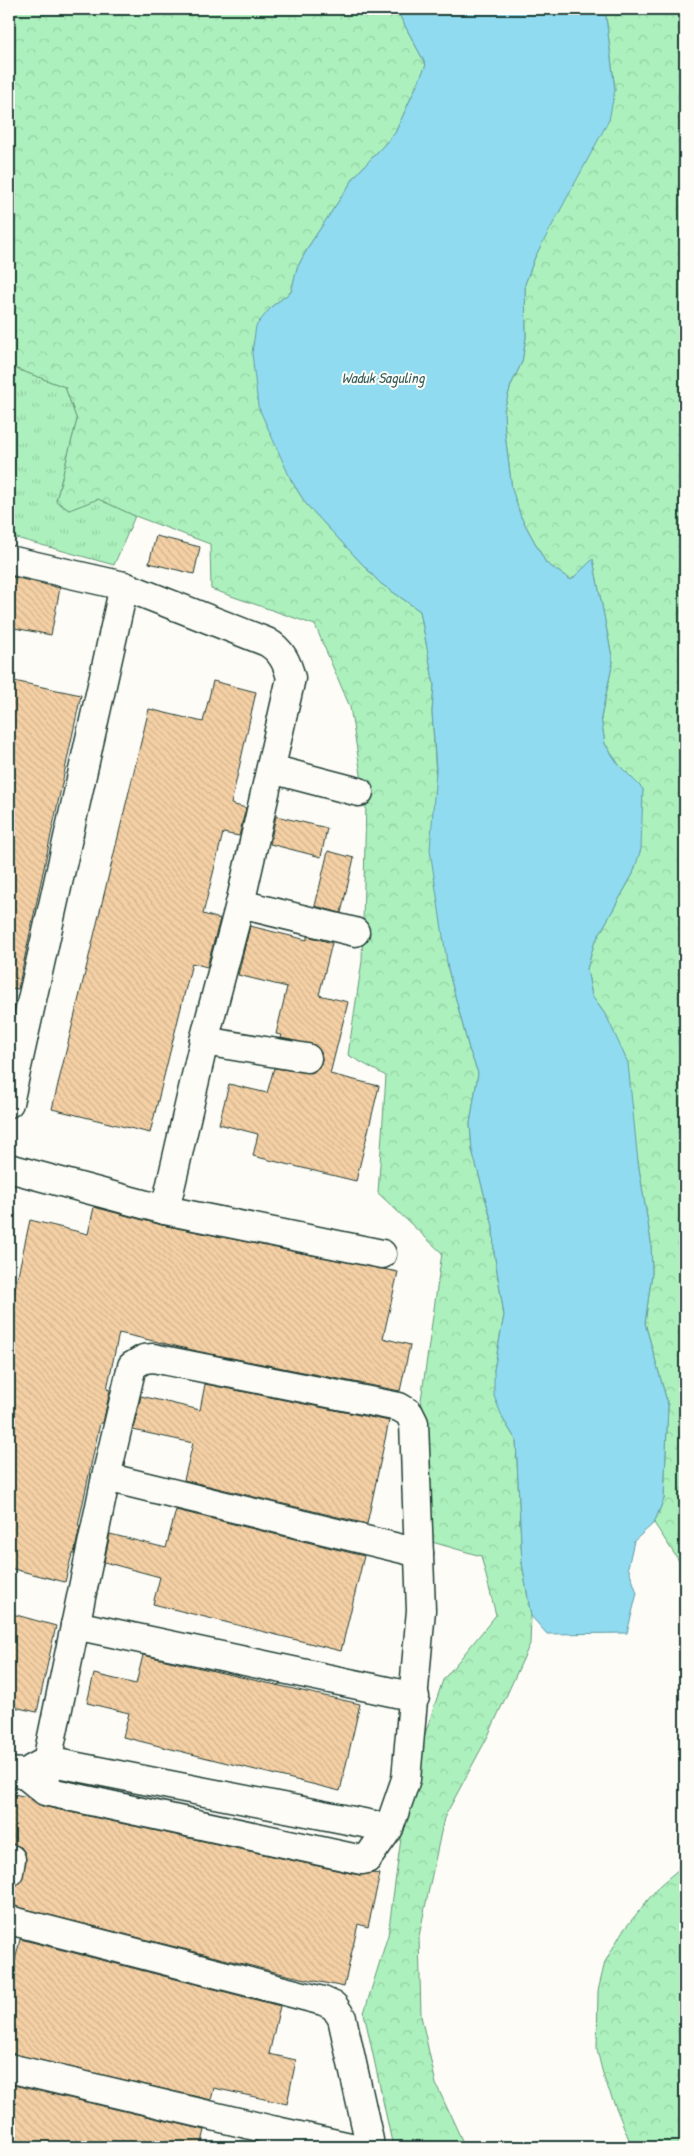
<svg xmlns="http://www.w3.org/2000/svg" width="694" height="2156" font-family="'Patrick Hand',sans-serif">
	<defs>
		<pattern id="grass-tufts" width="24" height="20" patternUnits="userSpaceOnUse" patternTransform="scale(1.25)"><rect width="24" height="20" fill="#acf1bd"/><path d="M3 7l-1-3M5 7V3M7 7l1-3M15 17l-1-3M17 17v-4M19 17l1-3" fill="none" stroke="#94d0a3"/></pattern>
		<pattern id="forest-crowns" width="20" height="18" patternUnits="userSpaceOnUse" patternTransform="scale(1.25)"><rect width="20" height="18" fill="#acf1bd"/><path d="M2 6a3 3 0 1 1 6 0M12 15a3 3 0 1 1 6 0" fill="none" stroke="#94d0a3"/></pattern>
		<pattern id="building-back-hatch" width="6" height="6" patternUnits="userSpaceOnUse" patternTransform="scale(1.25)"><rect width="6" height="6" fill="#f5d0a5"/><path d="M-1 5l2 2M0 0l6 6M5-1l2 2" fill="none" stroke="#d2b48f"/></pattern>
	</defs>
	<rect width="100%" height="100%" fill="#fdfcf7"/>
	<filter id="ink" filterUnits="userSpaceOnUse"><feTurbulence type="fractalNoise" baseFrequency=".02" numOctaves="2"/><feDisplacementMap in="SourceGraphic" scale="10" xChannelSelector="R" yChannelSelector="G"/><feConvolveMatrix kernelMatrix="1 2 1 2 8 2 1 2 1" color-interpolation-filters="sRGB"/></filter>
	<g filter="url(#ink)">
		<path fill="url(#grass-tufts)" stroke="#669778" d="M 9,366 L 65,387 L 77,420 L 56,501 L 69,510 L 97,498 L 135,516 L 114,565 L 9,536 Z"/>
		<g fill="url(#forest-crowns)" stroke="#669778">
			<path d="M 9,9 L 396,9 L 426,65 L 395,133 L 356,175 L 310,244 L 297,268 L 291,292 L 271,307 L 291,480 L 306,504 L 380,583 L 420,611 L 434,685 L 432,712 L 448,969 L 469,1049 L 478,1073 L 470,1124 L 472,1150 L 493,1226 L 494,1252 L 504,1315 L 494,1370 L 503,1419 L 516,1440 L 522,1563 L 531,1616 L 530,1644 L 488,1736 L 444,1818 L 419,1936 L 421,2016 L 436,2084 L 465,2147 L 393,2147 L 364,2013 L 388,1935 L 404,1816 L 421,1746 L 443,1680 L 496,1615 L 481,1556 L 411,1536 L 429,1446 L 421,1400 L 442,1253 L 378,1193 L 386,1076 L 348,1055 L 362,961 L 366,805 L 350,707 L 315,625 L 211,589 L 210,544 L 135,516 L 98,499 L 69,510 L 56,501 L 77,420 L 65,387 L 9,366 Z"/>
			<path d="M 605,9 L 685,9 L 685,1570 L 654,1523 L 664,1499 L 668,1405 L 645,1323 L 652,1273 L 651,1242 L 638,1162 L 607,1017 L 592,996 L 587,969 L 594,944 L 633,874 L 643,789 L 619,765 L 605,744 L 601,718 L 613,662 L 593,560 L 571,580 L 546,563 L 521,517 L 512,490 L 505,434 L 504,410 L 511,385 L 522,362 L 526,337 L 525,284 L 535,257 L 615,90 Z"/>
			<path d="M 685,1864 L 685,2147 L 632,2147 L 604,2078 L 597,2050 L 598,1991 L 605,1962 L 622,1932 L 660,1885 Z"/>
		</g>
		<path fill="#90dbf0" stroke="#639ca5" d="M 396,9 L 605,9 L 615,90 L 609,120 L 535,257 L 525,284 L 526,337 L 522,362 L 511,385 L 504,410 L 505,434 L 512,489 L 521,517 L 546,563 L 571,580 L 593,559 L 613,662 L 601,717 L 605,744 L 619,765 L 643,789 L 641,849 L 633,874 L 594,944 L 587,969 L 592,996 L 607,1017 L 628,1063 L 638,1162 L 651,1242 L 652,1273 L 645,1323 L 668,1405 L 664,1499 L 654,1523 L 634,1541 L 628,1567 L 637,1593 L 627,1633 L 547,1634 L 531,1616 L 522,1563 L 516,1440 L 503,1419 L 494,1396 L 494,1370 L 504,1315 L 494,1252 L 493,1226 L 472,1150 L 470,1124 L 478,1073 L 469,1049 L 448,969 L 430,850 L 436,770 L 432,712 L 434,685 L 420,611 L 380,583 L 306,504 L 291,480 L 258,406 L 252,353 L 256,326 L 271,307 L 291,292 L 297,268 L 310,244 L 356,175 L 395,133 L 426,65 Z"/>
		<g fill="url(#building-back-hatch)" stroke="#1f3d34">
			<path d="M 156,536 L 200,547 L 194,574 L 149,563 Z"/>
			<path d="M 9,576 L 60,588 L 51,635 L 9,627 Z"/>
			<path d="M 9,680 L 81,695 L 18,989 L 9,988 Z"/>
			<path d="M 213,681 L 256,692 L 231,804 L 246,808 L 239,836 L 223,833 L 203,914 L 220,919 L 207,967 L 192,963 L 150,1133 L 52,1109 L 149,709 L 203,722 Z"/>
			<path d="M 276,816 L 327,828 L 321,857 L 270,844 Z"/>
			<path d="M 328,851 L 354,858 L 341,913 L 315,906 Z"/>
			<path d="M 250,926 L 307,940 L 307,936 L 332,943 L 319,995 L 348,1002 L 330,1074 L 379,1086 L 356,1181 L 253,1156 L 258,1134 L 219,1124 L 229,1084 L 267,1093 L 274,1068 L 312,1073 L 319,1068 L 322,1060 L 321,1052 L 316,1046 L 281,1038 L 282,1035 L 276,1034 L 287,987 L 238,975 Z"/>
			<path d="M 94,1207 L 162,1225 L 398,1272 L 383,1338 L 410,1345 L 400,1391 L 201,1352 L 119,1333 L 107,1389 L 110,1390 L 103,1423 L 100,1423 L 78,1526 L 80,1526 L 74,1554 L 72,1554 L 65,1582 L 9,1568 L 9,1316 L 30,1220 L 88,1234 Z"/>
			<path d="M 205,1384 L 389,1421 L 367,1524 L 184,1480 L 193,1443 L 133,1430 L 141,1396 L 200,1410 Z"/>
			<path d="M 176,1510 L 364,1556 L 341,1651 L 153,1604 L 160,1577 L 104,1562 L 110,1534 L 166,1548 Z"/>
			<path d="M 9,1613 L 56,1626 L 37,1712 L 9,1706 Z"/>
			<path d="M 143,1655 L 360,1704 L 340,1791 L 123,1737 L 129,1713 L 87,1703 L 94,1674 L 136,1684 Z"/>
			<path d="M 9,1793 L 28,1797 L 42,1806 L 359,1875 L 373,1873 L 380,1874 L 368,1927 L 358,1924 L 344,1987 L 287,1975 L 9,1905 L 9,1887 L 15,1886 L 21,1881 L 26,1861 L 25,1853 L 21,1847 L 9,1844 Z"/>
			<path d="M 20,1939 L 280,2006 L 269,2054 L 296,2060 L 287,2104 L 214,2088 L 211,2100 L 9,2053 L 9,1987 Z"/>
			<path d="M 9,2084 L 205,2130 L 201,2147 L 9,2147 Z"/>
		</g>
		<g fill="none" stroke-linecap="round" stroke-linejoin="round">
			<defs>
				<g id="minor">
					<path d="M 9,560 L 124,586 L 9,1103"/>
					<path d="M 124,586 L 267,642 C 281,650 287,662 291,678 L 240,904 L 204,1041 L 165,1210"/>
					<path d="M 271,769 L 359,792"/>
					<path d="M 240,904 L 355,932"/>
					<path d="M 204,1041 L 307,1058"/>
					<path d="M 9,1168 L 165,1210 L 382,1254"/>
					<path d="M 106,1477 L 419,1553"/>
					<path d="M 75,1625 L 415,1697"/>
					<path d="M 32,1769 L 47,1761 L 389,1828"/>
					<path d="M 9,1772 L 23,1773 L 45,1791 L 362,1860 L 367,1859 L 389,1828 L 406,1779 L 421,1610 L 414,1423 L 409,1413 L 399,1407 L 153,1358 L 144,1359 L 132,1366 L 106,1477 L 47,1761 L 45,1791"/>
					<path d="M 9,1872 L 11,1859"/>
					<path d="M 9,1920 L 323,2001 L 334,2006 L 342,2018 L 369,2140 L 365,2147"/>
					<path d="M 9,2068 L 276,2131"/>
					<path d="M 272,2147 L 276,2131 L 350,2147"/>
				</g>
			</defs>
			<use href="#minor" stroke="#1f3d34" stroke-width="31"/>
			<use href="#minor" stroke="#fdfcf7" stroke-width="28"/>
		</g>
	</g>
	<g text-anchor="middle" stroke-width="4" stroke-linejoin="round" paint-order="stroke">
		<g font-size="15" font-style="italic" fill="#365d5a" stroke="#fdfcf7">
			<text x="383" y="383">Waduk Saguling</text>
		</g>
	</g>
	<rect width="694" height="2156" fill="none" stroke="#fdfcf7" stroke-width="30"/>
	<rect x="15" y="15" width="664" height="2126" fill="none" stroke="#1f3d34" stroke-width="2" filter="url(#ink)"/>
</svg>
